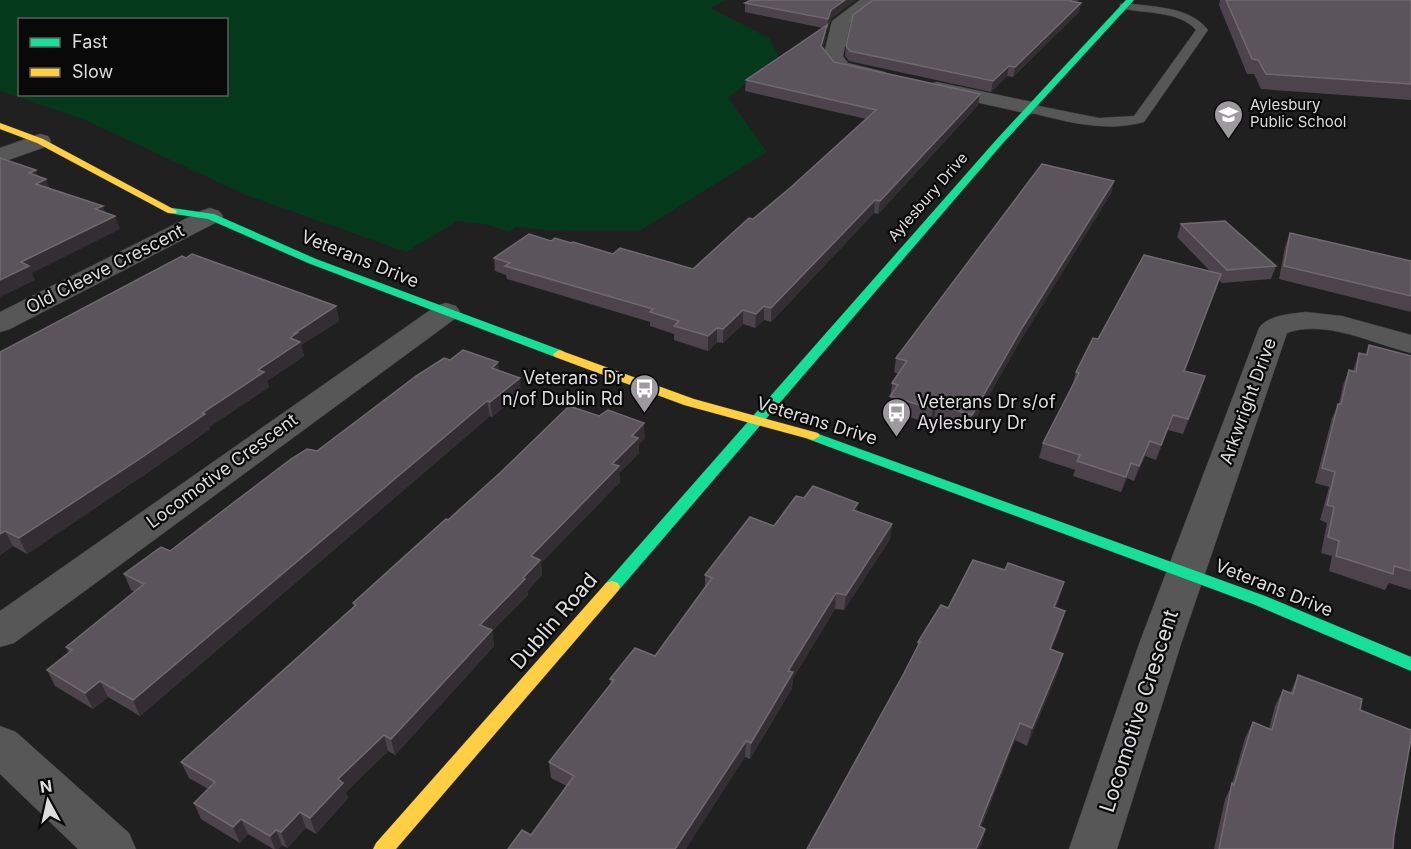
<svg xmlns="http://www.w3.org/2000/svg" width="1411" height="849" font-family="Inter,sans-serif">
	<rect width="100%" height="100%" fill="#212021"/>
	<path fill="#05391c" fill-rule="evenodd" d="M 0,0 L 726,0 L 710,8 L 769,38 L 779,57 L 728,98 L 767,152 L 641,230 L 545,230 L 516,227 L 509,232 L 486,224 L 457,221 L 406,252 L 246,195 L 83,119 L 0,91 ZM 20,20 L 226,20 L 226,94 L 20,94 Z"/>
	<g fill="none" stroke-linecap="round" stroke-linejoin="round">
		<defs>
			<path id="lane" d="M 1124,3 C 1152,7 1190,6 1208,30 L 1144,122 C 1104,133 1064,121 1024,111 L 1022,108 L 1029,104 L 1099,118 L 1134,116 L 1196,30 C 1179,10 1144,14 1120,8 L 1120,4 Z"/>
			<g id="street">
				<path d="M 860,0 L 881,0 L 850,23 L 843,56 L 848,63 L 885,72 L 888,76 L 885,80 L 878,82 L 834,71 L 823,57 L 832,21 Z"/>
				<path d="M 937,82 L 1037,103 L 1040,108 L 1037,113 L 1029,114 L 930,92 L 927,88 L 930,84 Z"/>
				<path d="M 40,134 L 48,136 L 51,141 L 48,146 L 0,163 L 0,148 Z"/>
				<path d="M 210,208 L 219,211 L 223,216 L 219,221 L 10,329 L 0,332 L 0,312 L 201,211 Z"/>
				<path d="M 446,303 L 456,306 L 460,312 L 456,318 L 14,643 L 0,647 L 0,611 L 436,306 Z"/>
				<path d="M 1306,312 L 1342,316 L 1411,335 L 1411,353 C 1373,344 1326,319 1287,333 L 1181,644 L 1117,849 L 1069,849 L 1139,644 L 1259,328 C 1268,315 1290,314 1306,312 Z"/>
				<path d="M 0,726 L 16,732 L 129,833 L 136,849 L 78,849 L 0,774 Z"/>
			</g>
			<g id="fast">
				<path d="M 1126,0 L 1134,0 L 1003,143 L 618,591 L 612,593 L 606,591 L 604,587 L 606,583 L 997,139 Z"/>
				<path d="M 172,208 L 214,214 L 316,259 L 563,351 L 565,354 L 563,357 L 555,357 L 308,263 L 208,219 L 168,213 L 167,211 Z"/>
				<path d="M 813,432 L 1265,596 L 1411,657 L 1411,671 L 1253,604 L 808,439 L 806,436 Z"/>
			</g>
			<g id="slow">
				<path d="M 0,123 L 43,139 L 177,211 L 176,213 L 168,213 L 37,143 L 0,129 Z"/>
				<path d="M 559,350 L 694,399 L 818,433 L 820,436 L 813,440 L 684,405 L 555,357 L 553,354 Z"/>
				<path d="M 612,581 L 618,583 L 620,587 L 618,591 L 396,849 L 373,849 L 376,843 L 606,583 Z"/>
			</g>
		</defs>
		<use href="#lane" stroke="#3b3a3b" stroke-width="1"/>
		<use href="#street" stroke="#3b3a3b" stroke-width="1"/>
		<use href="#fast" stroke="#3b3a3b" stroke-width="1"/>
		<use href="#slow" stroke="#3b3a3b" stroke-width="1"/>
		<use href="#lane" fill="#575758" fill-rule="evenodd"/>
		<use href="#street" fill="#575758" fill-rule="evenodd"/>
		<use href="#fast" fill="#16e098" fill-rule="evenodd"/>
		<use href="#slow" fill="#ffcf43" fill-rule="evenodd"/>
	</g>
	<g fill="#4c434c">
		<path d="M 873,0 L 1079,0 L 1076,2 L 1081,3 L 1079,12 L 1013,77 L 1007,76 L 991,92 L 849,61 L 845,56 L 846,46 Z"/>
		<path d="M 1220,0 L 1411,0 L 1411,100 L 1261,89 L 1254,74 L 1247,74 L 1219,5 Z"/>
		<path d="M 745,3 L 831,19 L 828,28 L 826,28 L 826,36 L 823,48 L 834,62 L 978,105 L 878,214 L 874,213 L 771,322 L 764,320 L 755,328 L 743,324 L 723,343 L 717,342 L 708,351 L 674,340 L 674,334 L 650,326 L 650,322 L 507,279 L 506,275 L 495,271 L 494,258 L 551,241 L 571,243 L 613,254 L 693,269 L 790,188 L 866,119 L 745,91 L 746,80 L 823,28 L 745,12 Z"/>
		<path d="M 1114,181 L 1111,193 L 1019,343 L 969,430 L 934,419 L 930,424 L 889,410 L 892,383 L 898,374 L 894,372 L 896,358 Z"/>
		<path d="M 1181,224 L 1276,266 L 1271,279 L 1222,283 L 1219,280 L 1185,371 L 1201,391 L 1183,434 L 1168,430 L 1156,460 L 1145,456 L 1134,481 L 1127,478 L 1121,492 L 1073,476 L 1075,470 L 1039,458 L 1043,443 L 1072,387 L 1076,372 L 1098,339 L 1210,271 L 1177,237 Z"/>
		<path d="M 1290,233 L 1411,261 L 1411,312 L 1279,279 L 1285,247 Z"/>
		<path d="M 186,258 L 336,306 L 339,321 L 301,345 L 304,356 L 267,381 L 269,387 L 209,427 L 210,429 L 144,475 L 27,554 L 13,546 L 0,555 L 0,352 Z"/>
		<path d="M 1369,345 L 1411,356 L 1411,590 L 1389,583 L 1385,590 L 1329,571 L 1332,556 L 1321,553 L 1327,523 L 1320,520 L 1329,487 L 1315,483 L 1332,418 L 1339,404 L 1343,385 L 1349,370 L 1353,371 L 1359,353 L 1365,355 Z"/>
		<path d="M 450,360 L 499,370 L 521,392 L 492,417 L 490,416 L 140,716 L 108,697 L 93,709 L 55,686 L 47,670 L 69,653 L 66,647 L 135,592 L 131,590 L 124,574 L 170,551 Z"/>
		<path d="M 645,438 L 639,444 L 639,453 L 619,473 L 620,482 L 541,563 L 542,575 L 527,591 L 528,595 L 492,631 L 494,646 L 395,755 L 388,751 L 346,792 L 348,798 L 316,834 L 306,828 L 287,848 L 282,845 L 278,849 L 273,849 L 248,834 L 240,843 L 201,819 L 194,803 L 208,789 L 189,778 L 181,762 L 354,606 L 353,603 L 448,520 Z"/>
		<path d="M 804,498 L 857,511 L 892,524 L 890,539 L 844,610 L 835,609 L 793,678 L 792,688 L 750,759 L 745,757 L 531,835 L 567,786 L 551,778 L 549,762 L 611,685 L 610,679 L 655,656 L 705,588 L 705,575 L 774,526 Z"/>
		<path d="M 1005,570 L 1064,582 L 1056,607 L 1060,628 L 1051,649 L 1063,654 L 1058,672 L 1027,746 L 1015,740 L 981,827 L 985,829 L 981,846 L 903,675 L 917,648 L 918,642 L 948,608 Z"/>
		<path d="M 1298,675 L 1360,710 L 1394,835 L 1393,849 L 1214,849 L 1225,799 L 1231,787 L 1245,738 L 1253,722 L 1269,729 L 1275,706 L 1283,690 L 1290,693 Z"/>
	</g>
	<g fill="#342e34">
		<path d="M 845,0 L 856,0 L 831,19 L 828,28 L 828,19 L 831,10 Z"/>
		<path d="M 1081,3 L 1079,12 L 1013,77 L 1015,67 Z"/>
		<path d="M 827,25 L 826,36 L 821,56 L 821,46 Z"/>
		<path d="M 1009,66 L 1007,76 L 991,92 L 993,81 Z"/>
		<path d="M 980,94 L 978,105 L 878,214 L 880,201 Z"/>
		<path d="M 36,170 L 40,182 L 46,179 L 51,192 L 41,196 L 29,173 Z"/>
		<path d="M 1114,181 L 1111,193 L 1019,343 L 969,430 L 972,415 L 1022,328 Z"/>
		<path d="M 875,200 L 874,213 L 771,322 L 771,308 Z"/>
		<path d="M 103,206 L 108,219 L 95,209 Z"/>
		<path d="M 115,216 L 120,229 L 32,273 L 35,280 L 0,297 L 0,280 L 21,262 Z"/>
		<path d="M 1221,274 L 1217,287 L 1179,385 L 1184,371 Z"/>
		<path d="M 336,306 L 339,321 L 301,345 L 304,356 L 267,381 L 269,387 L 209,427 L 210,429 L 144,475 L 27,554 L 19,538 L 202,413 L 258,370 L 295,333 Z"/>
		<path d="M 764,306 L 764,320 L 755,328 L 756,314 Z"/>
		<path d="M 743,310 L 743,324 L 723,343 L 723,329 Z"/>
		<path d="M 717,328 L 717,342 L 708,351 L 708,336 Z"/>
		<path d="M 498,362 L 500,377 L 492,368 Z"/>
		<path d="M 1205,376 L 1201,391 L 1183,434 L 1188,419 Z"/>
		<path d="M 520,378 L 521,392 L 492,417 L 490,402 Z"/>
		<path d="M 487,401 L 490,416 L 140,716 L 133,700 Z"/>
		<path d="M 936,404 L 934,419 L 930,424 L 933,409 Z"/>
		<path d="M 1173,415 L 1168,430 L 1156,460 L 1161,445 Z"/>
		<path d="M 644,423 L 645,438 L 639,444 L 639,453 L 619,473 L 620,482 L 541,563 L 542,575 L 527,591 L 528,595 L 492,631 L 494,646 L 395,755 L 391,739 L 480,625 L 523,578 L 531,556 L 612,464 L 632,436 Z"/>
		<path d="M 1150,441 L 1145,456 L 1134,481 L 1139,466 Z"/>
		<path d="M 1131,463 L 1127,478 L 1121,492 L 1126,477 Z"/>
		<path d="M 858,503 L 856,518 L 853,510 Z"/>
		<path d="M 892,524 L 890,539 L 844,610 L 846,595 Z"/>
		<path d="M 5,531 L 13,546 L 0,555 L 0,534 Z"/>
		<path d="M 1064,582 L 1059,600 L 1050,624 L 1054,607 Z"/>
		<path d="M 836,593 L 835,609 L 793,678 L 792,688 L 750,759 L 751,743 L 788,671 Z"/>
		<path d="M 1065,611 L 1060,628 L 1045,666 L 1050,649 Z"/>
		<path d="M 1063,654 L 1058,672 L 1027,746 L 1032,728 Z"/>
		<path d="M 100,681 L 108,697 L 93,709 L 85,693 Z"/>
		<path d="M 1020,723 L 1015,740 L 974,843 L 979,826 Z"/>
		<path d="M 384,735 L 388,751 L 346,792 L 348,798 L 316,834 L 310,818 L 338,779 Z"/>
		<path d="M 746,741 L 745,757 L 686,849 L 675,849 Z"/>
		<path d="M 300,812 L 306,828 L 287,848 L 281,832 Z"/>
		<path d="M 241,819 L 248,834 L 240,843 L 233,827 Z"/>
		<path d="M 985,829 L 980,849 L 976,849 Z"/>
		<path d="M 276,830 L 282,845 L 278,849 L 275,849 L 270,836 Z"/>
	</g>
	<g fill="#5c545c" stroke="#706970" stroke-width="1.5">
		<path d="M 751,0 L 845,0 L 831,10 L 828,19 L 745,3 Z"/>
		<path d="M 873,0 L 1071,0 L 1070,1 L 1081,3 L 1015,67 L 1009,66 L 993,81 L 850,51 L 846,46 L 853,15 Z"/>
		<path d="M 1226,0 L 1411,0 L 1411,84 L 1266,74 L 1258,60 L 1252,59 Z"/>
		<path d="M 827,25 L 821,46 L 834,62 L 980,94 L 880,201 L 875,200 L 771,308 L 764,306 L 756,314 L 743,310 L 723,329 L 717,328 L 708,336 L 674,326 L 679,321 L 650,312 L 653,309 L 505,266 L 510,263 L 494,258 L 529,234 L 551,241 L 555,238 L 571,243 L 573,242 L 613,254 L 620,248 L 693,269 L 749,218 L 753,219 L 790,188 L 876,110 L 746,80 Z"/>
		<path d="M 0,158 L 36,170 L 29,173 L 46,179 L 36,184 L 103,206 L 95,209 L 115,216 L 21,262 L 29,266 L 0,280 Z"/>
		<path d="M 1042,164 L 1114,181 L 1022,328 L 972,415 L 936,404 L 933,409 L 890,396 L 898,385 L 892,383 L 907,361 L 896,358 Z"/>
		<path d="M 1225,221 L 1276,266 L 1227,270 L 1181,224 Z"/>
		<path d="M 1290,233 L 1411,261 L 1411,296 L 1284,266 Z"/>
		<path d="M 192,254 L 336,306 L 295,333 L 297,333 L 290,338 L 300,342 L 258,370 L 264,372 L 202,413 L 205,414 L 138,460 L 19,538 L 5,531 L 0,534 L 0,352 L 182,256 L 186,258 Z"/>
		<path d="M 1144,255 L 1221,274 L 1184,371 L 1205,376 L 1188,419 L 1173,415 L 1161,445 L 1150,441 L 1139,466 L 1131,463 L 1126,477 L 1077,461 L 1080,455 L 1043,443 L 1079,373 L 1076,372 L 1093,338 L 1098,339 Z"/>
		<path d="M 1369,345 L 1411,356 L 1411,571 L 1394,566 L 1393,574 L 1336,556 L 1339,541 L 1328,537 L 1334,507 L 1327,505 L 1335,472 L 1322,468 L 1338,404 L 1341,404 L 1349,370 L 1356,372 L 1359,353 L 1367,355 Z"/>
		<path d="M 463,350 L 498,362 L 492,368 L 520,378 L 490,402 L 487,401 L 133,700 L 100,681 L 85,693 L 47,670 L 72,650 L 66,647 L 144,584 L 124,574 L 161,547 L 170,551 L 291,459 L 307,449 L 317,451 L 416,376 L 444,358 L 450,360 Z"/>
		<path d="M 569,406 L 599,416 L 608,410 L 644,423 L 632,436 L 638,438 L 612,464 L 619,466 L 531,556 L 540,560 L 523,578 L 525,579 L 480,625 L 492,630 L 391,739 L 384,735 L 338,779 L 343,783 L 310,818 L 300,812 L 281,832 L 276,830 L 270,836 L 241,819 L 233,827 L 194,803 L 215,782 L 181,762 L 356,605 L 353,603 L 446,519 L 448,520 L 501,472 Z"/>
		<path d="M 813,486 L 858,503 L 853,510 L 892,524 L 846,595 L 836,593 L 788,671 L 793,672 L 751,743 L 746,741 L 675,849 L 508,849 L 522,830 L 531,835 L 574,776 L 549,762 L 614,680 L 610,679 L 635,648 L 655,656 L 712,578 L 705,575 L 750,517 L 774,526 L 796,496 L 804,498 Z"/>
		<path d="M 973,560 L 1005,570 L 1008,563 L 1064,582 L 1054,607 L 1065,611 L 1050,649 L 1063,654 L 1032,728 L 1020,723 L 979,826 L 985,829 L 976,849 L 807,849 L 903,675 L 920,642 L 918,642 L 941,605 L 948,608 Z"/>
		<path d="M 1298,675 L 1362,699 L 1360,710 L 1411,730 L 1411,738 L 1394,835 L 1393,849 L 1219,849 L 1232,783 L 1234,785 L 1253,722 L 1272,730 L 1283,690 L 1293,694 Z"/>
	</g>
	<defs>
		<symbol id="school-pin" viewBox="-11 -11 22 30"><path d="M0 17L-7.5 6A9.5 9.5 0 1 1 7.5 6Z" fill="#9c9a9c" stroke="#0a090a"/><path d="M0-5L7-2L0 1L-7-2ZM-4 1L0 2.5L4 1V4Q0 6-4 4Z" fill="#fff"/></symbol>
		<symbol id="bus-pin" viewBox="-11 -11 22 30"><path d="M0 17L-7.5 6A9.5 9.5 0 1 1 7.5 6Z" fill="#9c9a9c" stroke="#0a090a"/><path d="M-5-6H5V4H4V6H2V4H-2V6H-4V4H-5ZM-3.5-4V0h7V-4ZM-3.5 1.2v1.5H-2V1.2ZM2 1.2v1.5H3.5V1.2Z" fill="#fff"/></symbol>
	</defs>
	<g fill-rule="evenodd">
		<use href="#school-pin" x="1212" y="98" width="33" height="45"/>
		<use href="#bus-pin" x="628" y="372" width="33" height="45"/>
		<use href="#bus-pin" x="880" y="396" width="33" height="45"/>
	</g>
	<g text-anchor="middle" stroke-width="4.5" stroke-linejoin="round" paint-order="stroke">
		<g font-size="15" fill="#dedcde" stroke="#0a090a" text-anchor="start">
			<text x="1250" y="110">Aylesbury<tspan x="1250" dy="17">Public School</tspan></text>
		</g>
		<g font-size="15" fill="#dedcde" stroke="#0a090a">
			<text transform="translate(928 197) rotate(-49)" y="5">Aylesbury Drive</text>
		</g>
		<g font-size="18" fill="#dedcde" stroke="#0a090a">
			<text transform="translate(360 259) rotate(22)" y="6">Veterans Drive</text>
			<text transform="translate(105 269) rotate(-27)" y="6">Old Cleeve Crescent</text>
			<text transform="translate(1248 401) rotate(-70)" y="6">Arkwright Drive</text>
			<text transform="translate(817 421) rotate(17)" y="6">Veterans Drive</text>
			<text transform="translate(222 471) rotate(-36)" y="6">Locomotive Crescent</text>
			<text transform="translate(1274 588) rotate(22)" y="6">Veterans Drive</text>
		</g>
		<g font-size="18" fill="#dedcde" stroke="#0a090a" text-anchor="end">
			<text x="623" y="384">Veterans Dr<tspan x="623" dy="21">n/of Dublin Rd</tspan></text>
			<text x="917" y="408" text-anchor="start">Veterans Dr s/of<tspan x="917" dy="21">Aylesbury Dr</tspan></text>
		</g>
		<g font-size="21" fill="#dedcde" stroke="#0a090a">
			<text transform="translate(554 621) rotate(-49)" y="7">Dublin Road</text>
			<text transform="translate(1139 711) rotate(-72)" y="7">Locomotive Crescent</text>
		</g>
	</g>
	<rect x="18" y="18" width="210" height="78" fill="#0a090a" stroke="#5f5d5f" stroke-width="1.5"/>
	<rect x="30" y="38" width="30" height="9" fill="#16e098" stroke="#5f5d5f" stroke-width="1.5"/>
	<text x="72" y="48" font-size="18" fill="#dedcde">Fast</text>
	<rect x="30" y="68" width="30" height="9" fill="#ffcf43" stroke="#5f5d5f" stroke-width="1.5"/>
	<text x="72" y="78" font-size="18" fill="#dedcde">Slow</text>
	<g transform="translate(48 801) rotate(352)" stroke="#0a090a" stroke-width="4.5" paint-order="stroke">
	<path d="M0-4.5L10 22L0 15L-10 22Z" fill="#dedcde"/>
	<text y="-9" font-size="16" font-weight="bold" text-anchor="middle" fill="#dedcde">N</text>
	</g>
</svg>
